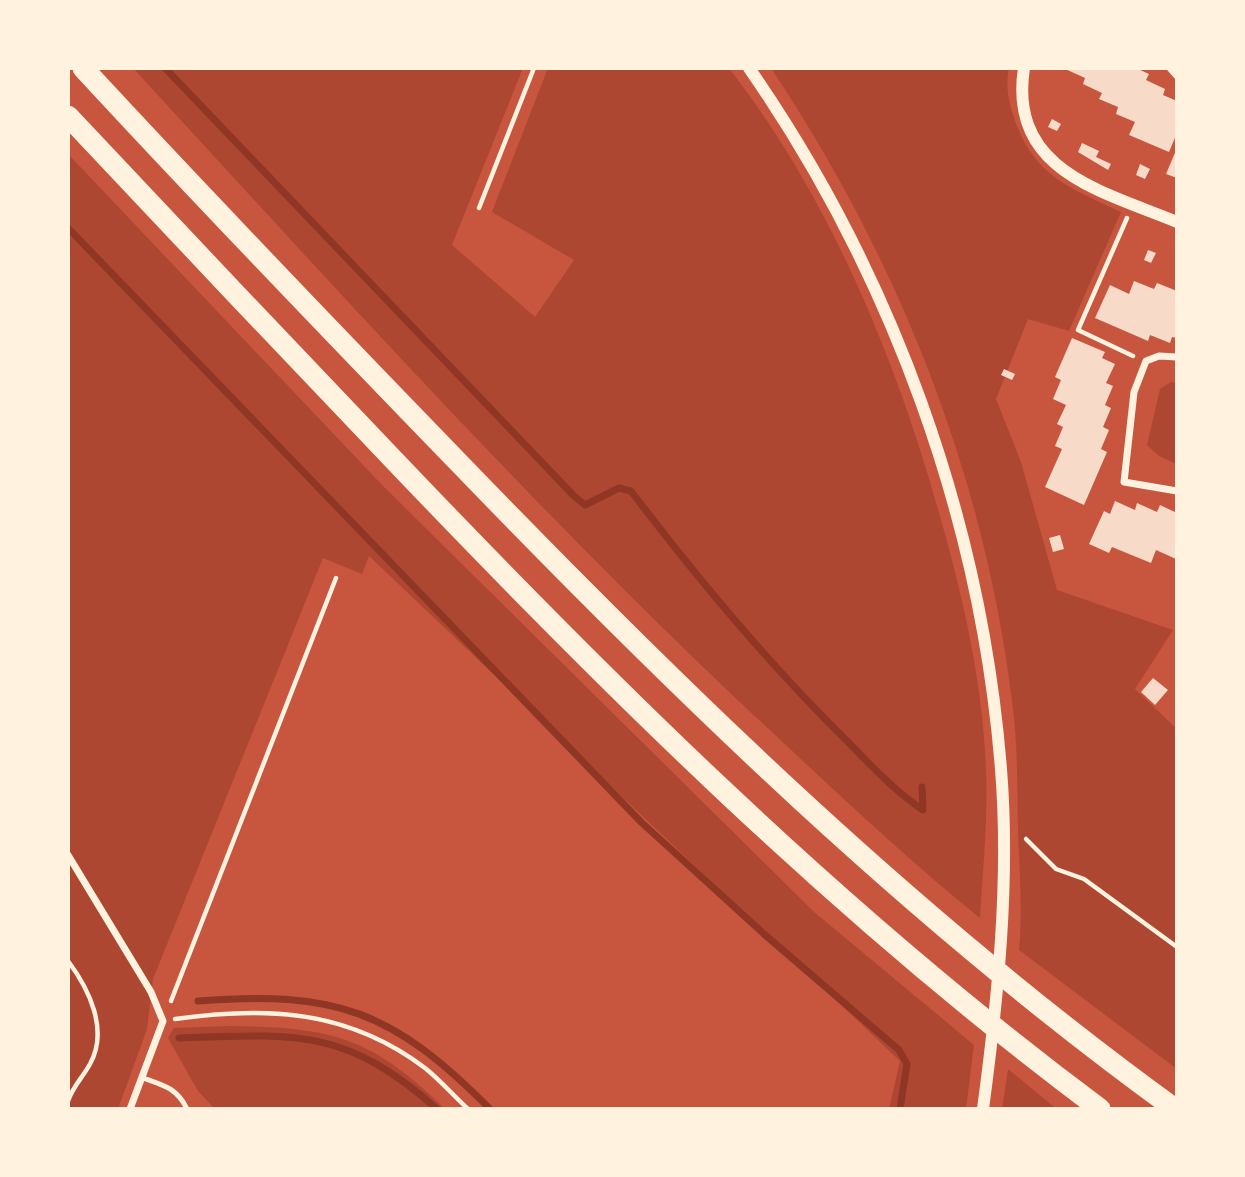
<svg xmlns="http://www.w3.org/2000/svg" width="1245" height="1177" font-family="Karla,sans-serif">
	<rect width="100%" height="100%" fill="#c8553d"/>
	<g fill="#ae4732">
		<path d="M 133,68 L 523,68 L 452,245 L 535,317 L 574,260 L 492,212 L 548,68 L 729,68 C 831,200 897,361 941,520 C 964,601 983,686 986,770 C 988,819 983,868 980,918 C 903,856 832,788 760,721 C 539,514 337,290 133,68 Z"/>
		<path d="M 771,68 L 1009,68 C 1005,87 1009,103 1015,121 C 1035,177 1071,188 1121,212 L 1069,331 L 1028,319 L 996,399 L 1021,462 L 1057,590 L 1173,630 L 1135,689 L 1177,729 L 1177,1069 L 1019,950 C 1023,910 1019,869 1018,828 C 1017,786 1018,743 1012,701 C 984,473 898,259 771,68 Z"/>
		<path d="M 68,154 L 382,485 L 813,911 L 974,1045 L 966,1109 L 889,1109 L 900,1061 L 369,556 L 362,574 L 323,558 L 153,979 L 147,1029 L 118,1109 L 68,1109 Z"/>
		<path d="M 1171,382 L 1177,383 L 1177,464 L 1159,456 L 1147,445 L 1160,389 Z"/>
		<path d="M 230,1026 C 332,1027 371,1037 445,1109 L 214,1108 L 198,1091 L 168,1038 L 174,1028 Z"/>
		<path d="M 1008,1069 L 1053,1106 L 1057,1109 L 1002,1109 Z"/>
	</g>
	<g fill="none" stroke-linecap="round" stroke-linejoin="round">
		<g stroke="#8f3625" stroke-width="7">
			<path d="M 165,68 L 574,496 L 585,505 L 619,488 L 631,491 C 697,578 766,661 844,738 C 869,763 894,791 923,810 L 922,787"/>
			<path d="M 68,228 L 641,822 L 764,934 L 899,1050 L 907,1064 L 900,1109"/>
			<path d="M 198,1001 C 336,990 393,1011 490,1109"/>
			<path d="M 179,1038 C 294,1034 345,1027 437,1109"/>
		</g>
	</g>
	<g fill="#f7dbc8">
		<path d="M 1063,68 L 1136,68 L 1149,74 L 1146,80 L 1165,89 L 1163,95 L 1177,101 L 1177,133 L 1169,152 L 1129,135 L 1135,122 L 1116,114 L 1118,107 L 1099,99 L 1102,93 L 1083,84 L 1085,78 Z"/>
		<path d="M 1052,119 L 1061,124 L 1057,131 L 1048,127 Z"/>
		<path d="M 1082,143 L 1099,151 L 1096,157 L 1111,164 L 1108,170 L 1078,152 Z"/>
		<path d="M 1177,148 L 1177,178 L 1166,174 Z"/>
		<path d="M 1140,164 L 1150,169 L 1145,179 L 1136,175 Z"/>
		<path d="M 1148,250 L 1156,253 L 1151,263 L 1144,260 Z"/>
		<path d="M 1134,281 L 1154,289 L 1157,283 L 1177,291 L 1177,338 L 1172,337 L 1170,343 L 1150,335 L 1148,341 L 1095,318 L 1110,285 L 1129,294 Z"/>
		<path d="M 1072,338 L 1105,352 L 1102,358 L 1115,364 L 1106,383 L 1113,386 L 1105,405 L 1111,408 L 1103,427 L 1109,430 L 1101,449 L 1107,452 L 1084,505 L 1045,487 L 1062,449 L 1055,446 L 1063,427 L 1057,424 L 1066,405 L 1053,399 L 1061,380 L 1055,377 Z"/>
		<path d="M 1004,369 L 1015,374 L 1012,380 L 1001,375 Z"/>
		<path d="M 1115,501 L 1135,510 L 1137,503 L 1157,512 L 1160,505 L 1177,513 L 1176,559 L 1156,550 L 1151,563 L 1112,547 L 1109,553 L 1089,544 L 1104,511 L 1110,514 Z"/>
		<path d="M 1060,535 L 1064,549 L 1053,552 L 1049,538 Z"/>
		<path d="M 1153,678 L 1168,690 L 1155,705 L 1141,692 Z"/>
	</g>
	<g fill="none" stroke-linecap="round" stroke-linejoin="round">
		<g stroke="#fff3e0" stroke-width="4.5">
			<path d="M 479,208 L 534,68"/>
			<path d="M 1127,218 L 1078,330 L 1133,356"/>
			<path d="M 1026,839 L 1056,869 L 1084,879 L 1177,947"/>
			<path d="M 68,961 C 89,989 109,1030 90,1064 C 83,1077 73,1086 68,1101"/>
			<path d="M 171,1001 L 336,578"/>
			<path d="M 175,1019 C 268,1006 348,1010 425,1068 C 440,1080 454,1096 468,1109"/>
		</g>
		<path stroke="#fff3e0" stroke-width="5" d="M 143,1078 C 163,1085 177,1088 187,1109"/>
		<g stroke="#fff3e0" stroke-width="7">
			<path d="M 1170,68 L 1177,76"/>
			<path d="M 1177,357 L 1159,356 L 1146,361 L 1134,392 L 1124,482 L 1177,491"/>
			<path d="M 68,855 L 151,992 L 163,1021 L 130,1109"/>
		</g>
		<g stroke="#fff3e0" stroke-width="12">
			<path d="M 749,68 C 892,274 981,519 1001,769 C 1010,882 998,997 983,1109"/>
			<path d="M 1024,68 C 1008,171 1102,191 1177,222"/>
		</g>
		<g stroke="#fff3e0" stroke-width="21">
			<path d="M 83,68 C 207,202 333,333 460,464 C 683,695 914,920 1175,1109"/>
			<path d="M 68,116 C 175,230 282,343 390,456 C 612,689 841,916 1100,1109"/>
		</g>
	</g>
	<rect width="1245" height="1177" fill="none" stroke="#fff3e0" stroke-width="140"/>
</svg>
